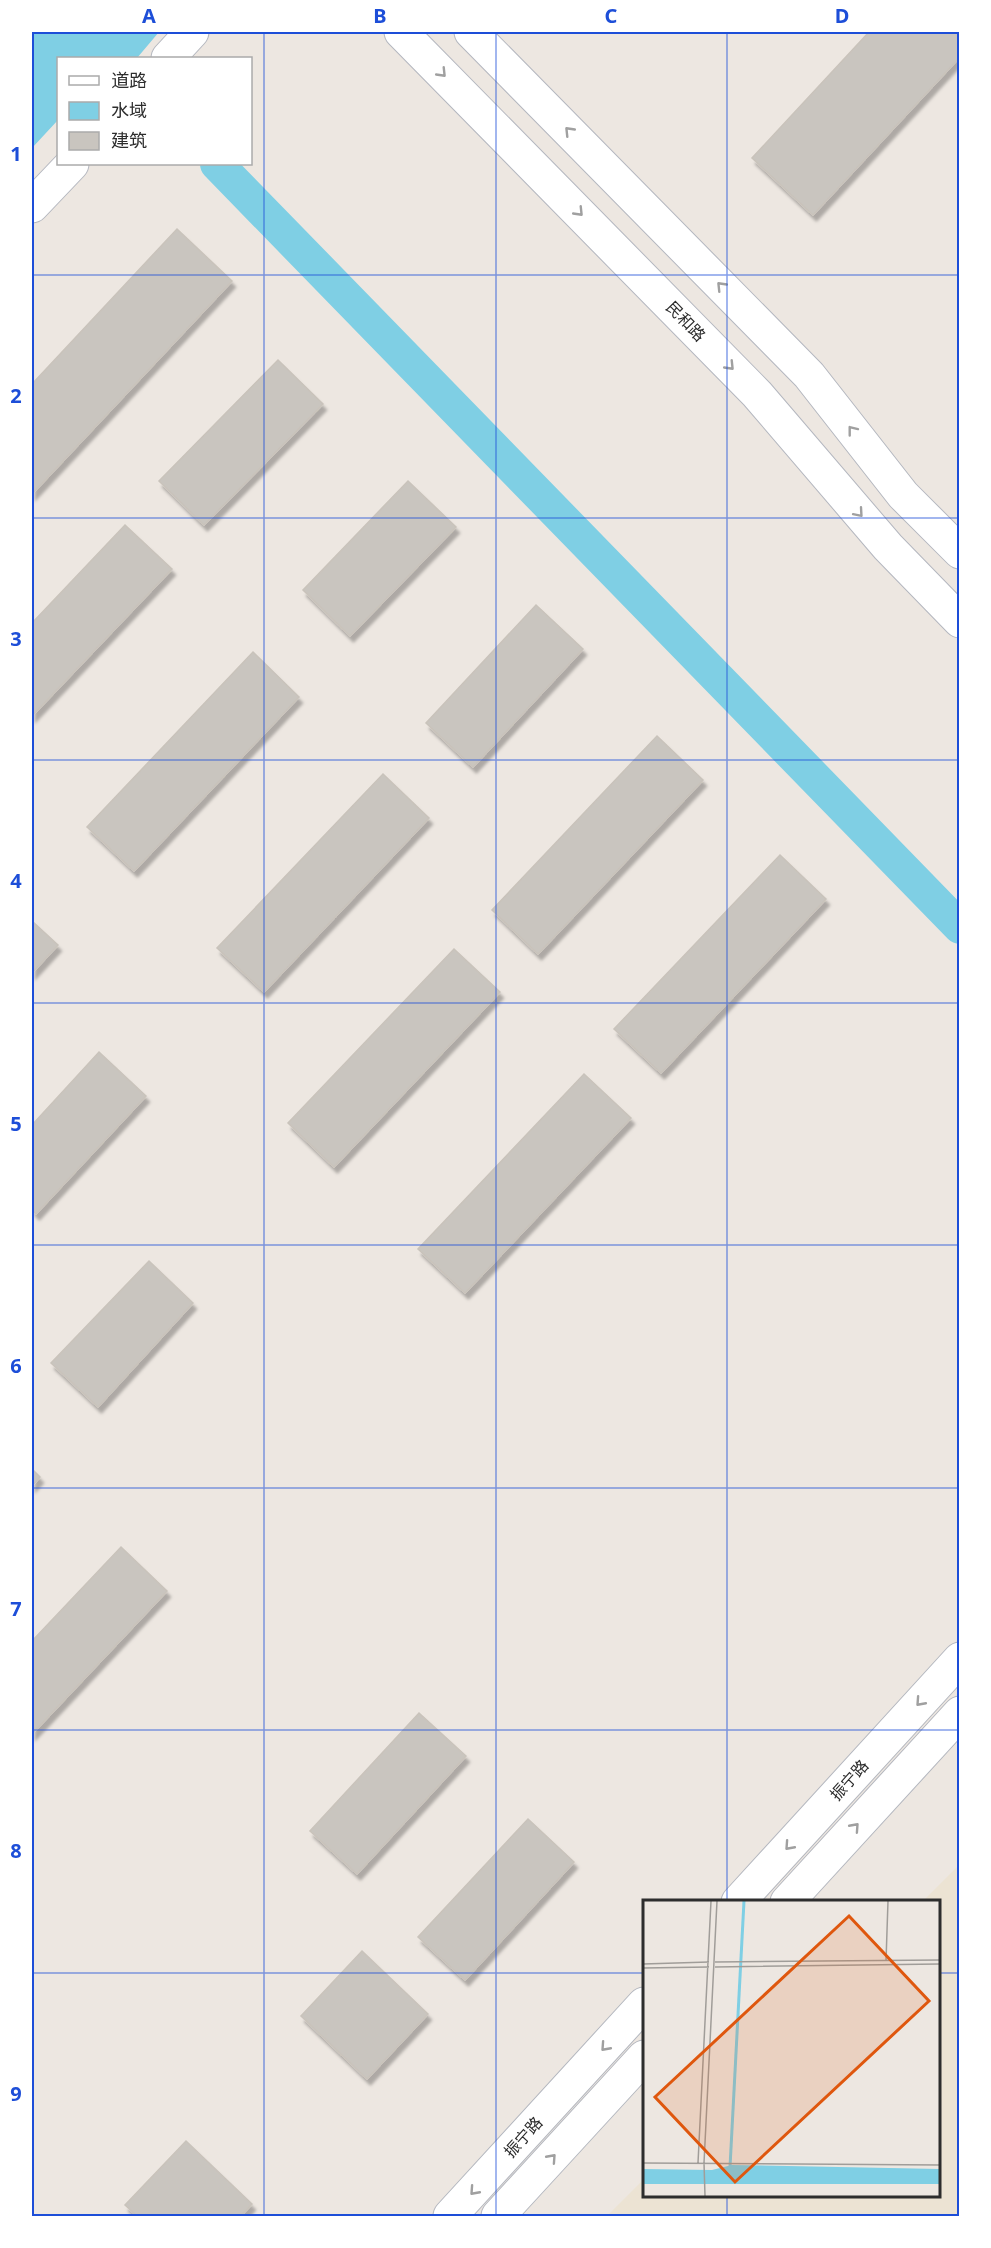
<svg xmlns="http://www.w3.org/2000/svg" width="991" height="2248" font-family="'Noto Sans','Noto Sans SC',sans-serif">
	<defs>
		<filter id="shadow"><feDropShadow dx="3.5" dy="6" stdDeviation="1.5" flood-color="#0004"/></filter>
	</defs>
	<rect width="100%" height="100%" fill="#ede7e1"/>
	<path fill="#ece3d3" d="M 959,1865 L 959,2216 L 607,2216 L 644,2179 L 644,2196 L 938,2196 L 938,1902 L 923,1901 Z"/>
	<path fill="#7fcfe4" d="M 32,32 L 159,32 L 137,58 L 58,58 L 58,120 L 32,148 Z"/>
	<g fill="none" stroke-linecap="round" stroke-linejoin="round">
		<path stroke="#7fcfe4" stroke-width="34" d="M 217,164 L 960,927"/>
	</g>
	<g fill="#c9c5bf" stroke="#c9c3bb" stroke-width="1.5" filter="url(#shadow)">
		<path d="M 869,32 L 960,32 L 960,57 L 813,215 L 752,158 Z"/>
		<path d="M 177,229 L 232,281 L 32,494 L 32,384 Z"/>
		<path d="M 278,360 L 323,404 L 204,525 L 159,481 Z"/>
		<path d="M 408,481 L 456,527 L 350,636 L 303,590 Z"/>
		<path d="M 125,525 L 172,569 L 32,716 L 32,623 Z"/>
		<path d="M 536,605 L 583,649 L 473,767 L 426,723 Z"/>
		<path d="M 253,652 L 299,697 L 134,871 L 87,827 Z"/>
		<path d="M 657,736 L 703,780 L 538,954 L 492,910 Z"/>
		<path d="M 383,774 L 429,818 L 264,992 L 217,948 Z"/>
		<path d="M 780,855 L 826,899 L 661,1073 L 614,1029 Z"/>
		<path d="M 32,921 L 58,945 L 32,973 Z"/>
		<path d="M 454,949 L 500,992 L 334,1167 L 288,1123 Z"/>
		<path d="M 99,1052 L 146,1096 L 36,1214 L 32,1210 L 32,1125 Z"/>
		<path d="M 584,1074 L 631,1118 L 465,1293 L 418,1249 Z"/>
		<path d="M 149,1261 L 193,1303 L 98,1407 L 51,1363 Z"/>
		<path d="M 32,1469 L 40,1477 L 32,1486 Z"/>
		<path d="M 121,1547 L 167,1591 L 32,1734 L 32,1641 Z"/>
		<path d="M 419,1713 L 466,1756 L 357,1874 L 310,1831 Z"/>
		<path d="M 528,1819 L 574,1862 L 465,1980 L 418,1937 Z"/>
		<path d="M 362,1951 L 428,2014 L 367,2079 L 301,2016 Z"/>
		<path d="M 186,2141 L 252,2204 L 241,2216 L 137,2216 L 125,2205 Z"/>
	</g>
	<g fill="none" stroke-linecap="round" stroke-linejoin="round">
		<defs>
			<g id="tertiary">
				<path d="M 168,58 L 192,32"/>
				<path d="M 32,206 L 72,164"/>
				<path d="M 738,1902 L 960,1659"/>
				<path d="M 787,1902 L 960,1713"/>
				<path d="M 450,2216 L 644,2004"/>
				<path d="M 498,2216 L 644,2057"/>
			</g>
			<g id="secondary">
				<path d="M 401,32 L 757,394 L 888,547 L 960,621"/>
				<path d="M 471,32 L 809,375 L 903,495 L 960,552"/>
			</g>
		</defs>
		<use href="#tertiary" stroke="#b4b7bf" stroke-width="35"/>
		<use href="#secondary" stroke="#b4b7bf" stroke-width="35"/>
		<use href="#tertiary" stroke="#fff" stroke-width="33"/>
		<use href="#secondary" stroke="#fff" stroke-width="33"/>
	</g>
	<defs><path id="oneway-chevron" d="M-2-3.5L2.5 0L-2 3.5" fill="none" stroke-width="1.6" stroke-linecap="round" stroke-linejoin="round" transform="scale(1.5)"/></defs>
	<g stroke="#a0a0a0">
		<use href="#oneway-chevron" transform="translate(442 73) rotate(46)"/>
		<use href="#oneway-chevron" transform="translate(569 131) rotate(-134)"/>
		<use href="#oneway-chevron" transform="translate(579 212) rotate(46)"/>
		<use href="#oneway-chevron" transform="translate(721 286) rotate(-134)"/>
		<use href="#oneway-chevron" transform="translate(730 366) rotate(46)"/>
		<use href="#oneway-chevron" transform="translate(852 430) rotate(-128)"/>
		<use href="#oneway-chevron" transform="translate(859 513) rotate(49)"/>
		<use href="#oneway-chevron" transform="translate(920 1702) rotate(132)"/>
		<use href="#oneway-chevron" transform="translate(855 1827) rotate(-48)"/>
		<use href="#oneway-chevron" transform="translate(789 1846) rotate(132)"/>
		<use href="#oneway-chevron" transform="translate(605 2047) rotate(132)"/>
		<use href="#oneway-chevron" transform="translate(552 2158) rotate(-48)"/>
		<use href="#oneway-chevron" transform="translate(474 2191) rotate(132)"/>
	</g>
	<path fill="none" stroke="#1d4ed8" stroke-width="1.5" stroke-opacity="0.55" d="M 264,32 L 264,2216M 496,32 L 496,2216M 727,32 L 727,1902M 32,275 L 960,275M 32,518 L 960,518M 32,760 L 960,760M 32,1003 L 960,1003M 32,1245 L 960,1245M 32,1488 L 960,1488M 32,1730 L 960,1730M 32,1973 L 644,1973M 938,1973 L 960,1973M 727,2196 L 727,2216"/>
	<g text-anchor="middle" stroke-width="4.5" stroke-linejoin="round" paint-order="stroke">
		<g font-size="16" fill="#2d2d2d" stroke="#fff">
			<text transform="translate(686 321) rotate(46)" y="6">民和路</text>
			<text transform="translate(849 1780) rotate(-48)" y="6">振宁路</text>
			<text transform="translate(523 2137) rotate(-48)" y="6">振宁路</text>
		</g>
	</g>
	<g transform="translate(643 1900)">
		<rect width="297" height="297" fill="#ede7e1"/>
		<path d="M 89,265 L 297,269 L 297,284 L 0,284 L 0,269 L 69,270 Z" fill="#7fcfe4"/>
		<path fill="none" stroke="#7fcfe4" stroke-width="3" d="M 87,267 L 101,1"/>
		<path fill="none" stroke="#a09d99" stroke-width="1.5" d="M 243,61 L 245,1M 72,62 L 297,60M 0,64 L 66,62M 72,67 L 297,64M 0,68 L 66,67M 0,263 L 297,265M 55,263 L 68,1M 61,263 L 62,296M 61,263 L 74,1"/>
		<path fill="#df570e" fill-opacity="0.15" stroke="#df570e" stroke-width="3" d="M 206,16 L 286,101 L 92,282 L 12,197 Z"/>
		<rect width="297" height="297" fill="none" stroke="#2d2d2d" stroke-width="3"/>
	</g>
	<rect width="991" height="2248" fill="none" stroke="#ffffff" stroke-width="66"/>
	<rect x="57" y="57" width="195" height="108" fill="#ffffff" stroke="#ababab" stroke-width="1.5"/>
	<rect x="69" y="76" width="30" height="9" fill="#ffffff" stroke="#ababab" stroke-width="1.5"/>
	<text x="111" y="87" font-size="18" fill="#2d2d2d">道路</text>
	<rect x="69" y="102" width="30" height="18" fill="#7fcfe4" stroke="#ababab" stroke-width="1.5"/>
	<text x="111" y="117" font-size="18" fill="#2d2d2d">水域</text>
	<rect x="69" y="132" width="30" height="18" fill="#c9c5bf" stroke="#ababab" stroke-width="1.5"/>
	<text x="111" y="147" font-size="18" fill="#2d2d2d">建筑</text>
	<rect x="33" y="33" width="925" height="2182" fill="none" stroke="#1d4ed8" stroke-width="2"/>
	<g font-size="20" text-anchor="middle" font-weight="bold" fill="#1d4ed8">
		<text x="149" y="23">A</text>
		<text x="380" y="23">B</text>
		<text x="611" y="23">C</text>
		<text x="842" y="23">D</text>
		<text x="16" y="161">1</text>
		<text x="16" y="403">2</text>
		<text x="16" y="646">3</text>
		<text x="16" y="888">4</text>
		<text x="16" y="1131">5</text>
		<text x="16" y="1373">6</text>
		<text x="16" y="1616">7</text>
		<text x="16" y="1858">8</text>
		<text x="16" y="2101">9</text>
	</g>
</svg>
